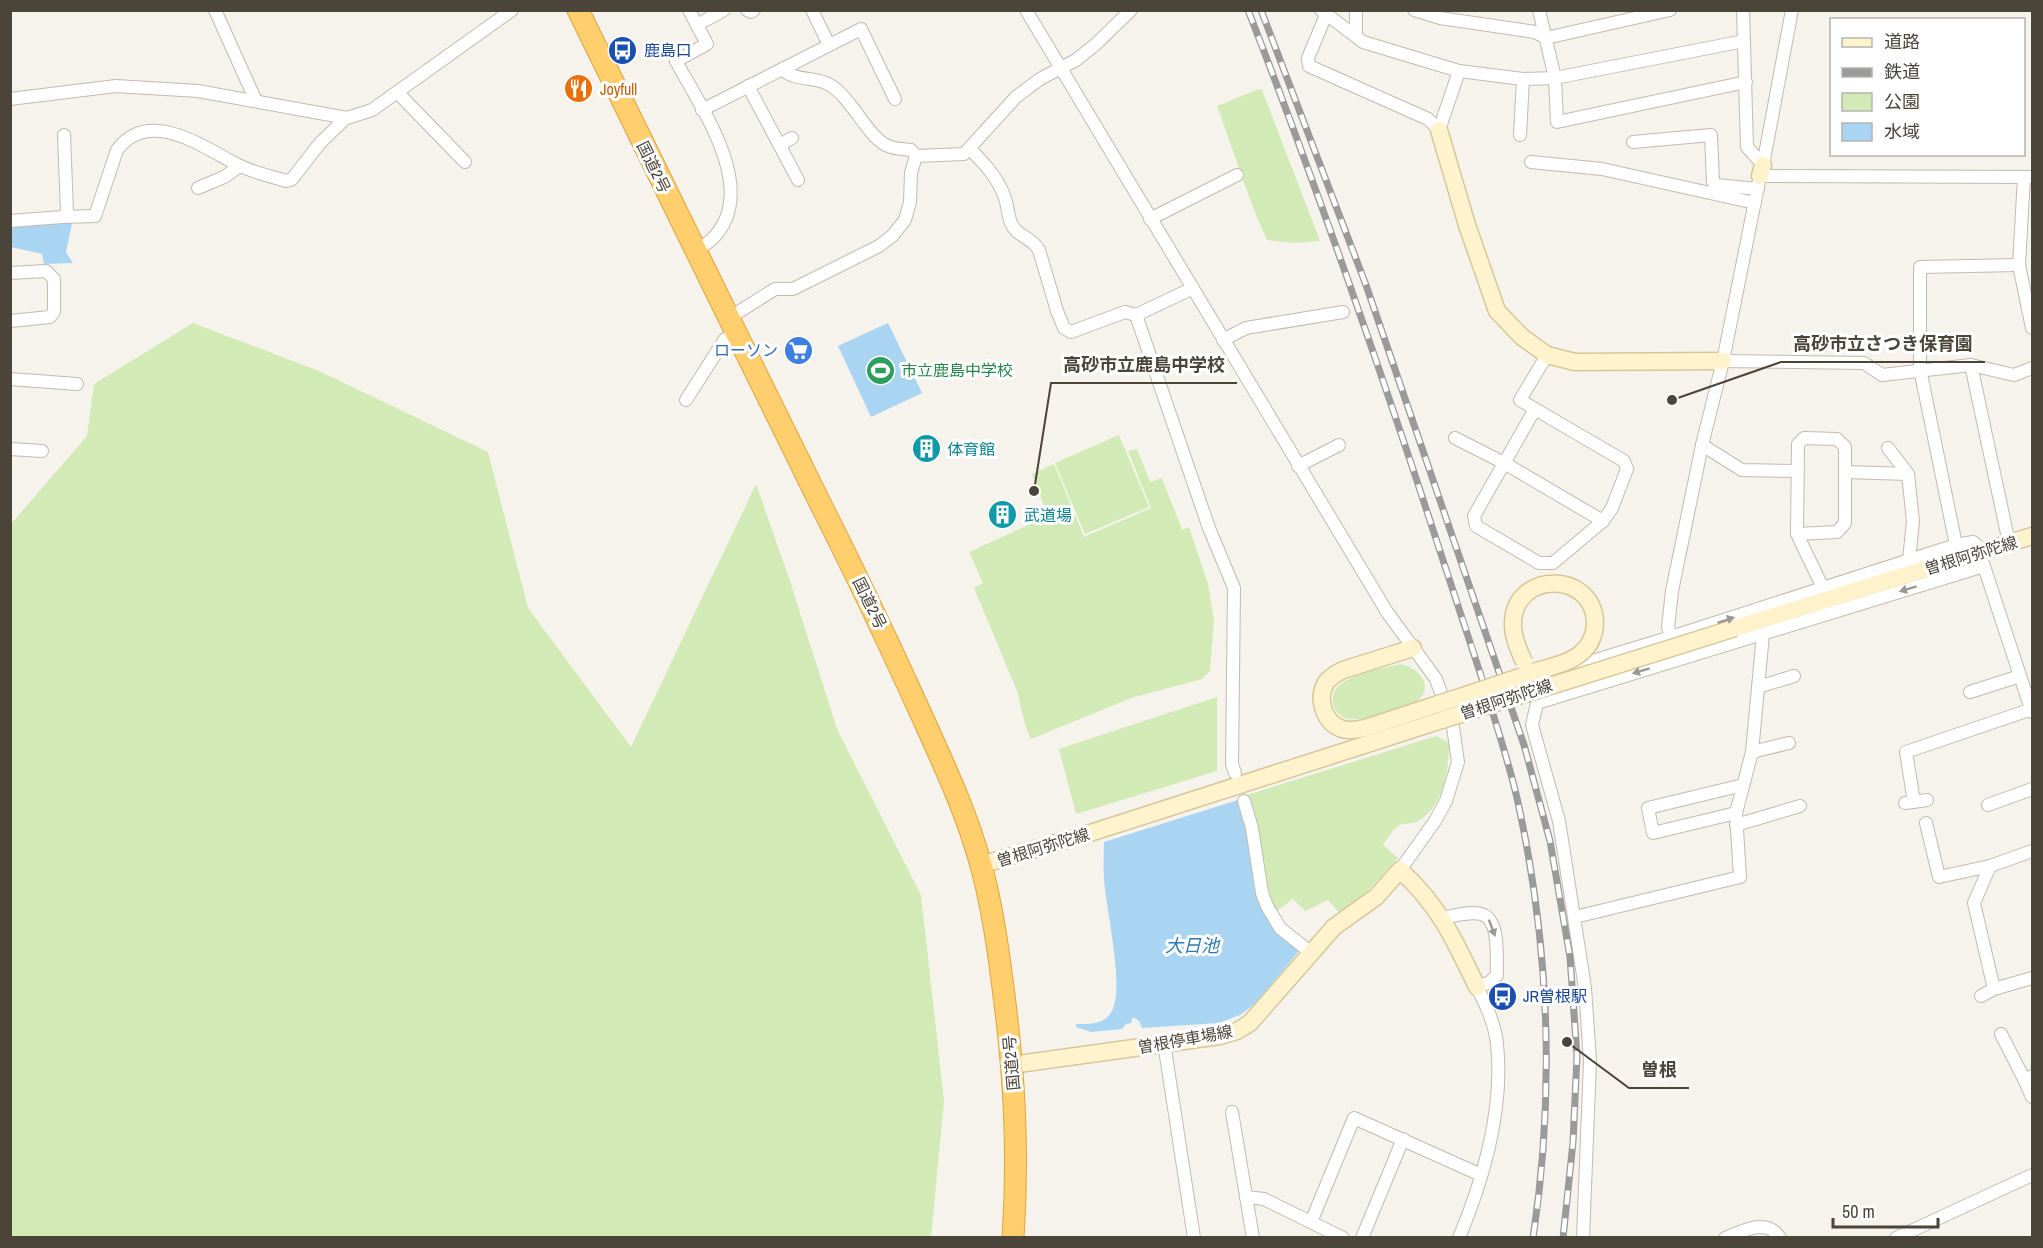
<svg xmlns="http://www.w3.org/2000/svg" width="2043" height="1248" font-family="'Archivo Narrow','Noto Sans JP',sans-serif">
	<rect width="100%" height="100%" fill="#f6f3ec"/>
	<g fill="#d2eab5">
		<path d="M 1259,89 L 1262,90 L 1320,241 L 1294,243 L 1267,240 C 1247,197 1234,151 1217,106 Z"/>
		<path d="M 193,323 L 319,371 L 488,452 L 528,608 L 631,747 L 756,484 L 790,581 L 837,729 L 921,895 L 944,1101 L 931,1237 L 11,1237 L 11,524 L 87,436 L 94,384 Z"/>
		<path d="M 1119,435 L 1149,507 L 1085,534 L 1055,463 Z"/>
		<path d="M 1137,449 L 1150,482 L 1162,478 L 1182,530 L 1189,527 L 1208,584 L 1214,620 L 1210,671 L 1202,679 L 1131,698 L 1031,739 L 1026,728 L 1017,691 L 974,588 L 983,583 L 969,552 L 1048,516 L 1032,474 L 1054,464 L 1084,537 L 1151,508 L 1128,451 Z"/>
		<path d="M 1400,664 C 1421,667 1437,691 1413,704 C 1394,710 1370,721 1350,719 C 1343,719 1336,713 1334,706 C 1324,676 1380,670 1400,664 Z"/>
		<path d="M 1217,697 L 1217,771 L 1076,814 L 1059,749 Z"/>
		<path d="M 1436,736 L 1449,743 C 1449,770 1443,809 1416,822 C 1411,824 1403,823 1398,826 C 1392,830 1387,840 1383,845 L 1398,858 L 1362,897 L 1339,912 L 1328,900 L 1305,911 L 1293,899 L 1275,912 C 1263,873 1259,833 1247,795 Z"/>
	</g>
	<g fill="#a9d4f2">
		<path d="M 72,223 L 66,252 L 73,263 L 44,264 L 42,254 L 11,247 L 11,229 L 18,225 Z"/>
		<path d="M 888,323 L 922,393 L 871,417 L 838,346 Z"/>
		<path d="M 1238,800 L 1249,840 L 1254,887 L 1262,908 L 1299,951 L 1256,1003 L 1240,1015 L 1219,1023 L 1142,1028 L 1139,1021 L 1133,1017 L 1131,1023 L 1126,1024 L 1122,1029 L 1091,1032 L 1076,1027 L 1076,1024 C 1088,1024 1102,1025 1110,1014 C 1127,993 1105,907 1104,878 C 1103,866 1104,854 1104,842 Z"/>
	</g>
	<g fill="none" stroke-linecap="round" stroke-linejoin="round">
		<defs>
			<g id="street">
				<path d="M 215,10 L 256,101"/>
				<path d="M 689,10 L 707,44 L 676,61 C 701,108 762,192 711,240 C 707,244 700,247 695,250"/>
				<path d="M 747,10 L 751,12 L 754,10"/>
				<path d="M 812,10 L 829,45"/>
				<path d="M 1026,10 L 1387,612 L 1436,679 L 1453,727 L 1458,762 L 1446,801 L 1435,821 L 1400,870"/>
				<path d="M 1321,10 L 1363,42 L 1459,71 L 1523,79 L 1555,78 L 1744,41"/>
				<path d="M 1414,10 L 1440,18 L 1535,32 L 1546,38 L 1670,10"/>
				<path d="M 1539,10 L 1555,78 L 1557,122 L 1746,82"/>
				<path d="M 1743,10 L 1747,147 L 1763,165"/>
				<path d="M 1326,15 L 1308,58 L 1309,66 L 1428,119 L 1439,130 L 1459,71"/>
				<path d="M 697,25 L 724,10"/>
				<path d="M 1356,36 L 1356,10"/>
				<path d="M 782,69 C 796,82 815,76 830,85 C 852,98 868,138 888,146 C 894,149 904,149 911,150 L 916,156"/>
				<path d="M 748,86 L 798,180"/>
				<path d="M 397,92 L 465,162"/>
				<path d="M 10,99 L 116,86 L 198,91 L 347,118 L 372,110 L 512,10"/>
				<path d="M 702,110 L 861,29 L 895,99"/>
				<path d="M 1520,135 L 1523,79"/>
				<path d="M 1633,142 L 1711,135 L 1713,182 L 1716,185 L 1758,189"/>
				<path d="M 780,145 L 792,138"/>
				<path d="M 970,149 C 985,164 998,178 1005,198 C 1008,207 1008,218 1012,225 C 1018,237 1030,236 1039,250 L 1057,311 L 1064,328 L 1071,332 L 1125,312 L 1136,315"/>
				<path d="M 1531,162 L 1602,169 L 1755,203"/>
				<path d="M 1763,165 L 1792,10"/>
				<path d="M 2024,177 L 2019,265 L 2032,328"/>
				<path d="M 198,188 L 224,177 L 240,166"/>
				<path d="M 62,217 L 95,216 L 117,150 C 149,107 203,147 238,165 C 252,172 270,176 286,181 L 292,179 L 320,143 L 346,118"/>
				<path d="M 1150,219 L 1237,175"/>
				<path d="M 10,221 L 62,217 L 67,212 L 64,135"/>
				<path d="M 10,273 L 46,271 L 54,279 L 54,312 L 50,317 L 10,321"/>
				<path d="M 1191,289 L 1136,315 L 1209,528 L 1234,588 L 1232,764 L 1235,773"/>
				<path d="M 729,318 L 775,289 L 793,289 L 879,246 L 892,236 L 905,220 L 910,202 L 911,173 L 916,156 L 964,154 L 1016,97 L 1040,79 L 1076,60 L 1096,44 L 1131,10"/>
				<path d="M 1223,340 L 1246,328 L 1343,312"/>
				<path d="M 1723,361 L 1864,363 L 1882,375 L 1971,365 L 2014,375 L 2032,368"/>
				<path d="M 1971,365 L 2009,543"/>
				<path d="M 10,379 L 77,384"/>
				<path d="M 686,400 L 725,339 L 737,334"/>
				<path d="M 1535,409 L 1474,516 L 1476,526 L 1539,563 L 1553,563 L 1603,521 L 1612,508 L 1627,469 L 1624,461 L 1535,409 L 1520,400 L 1547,355"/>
				<path d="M 1455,438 L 1504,463 L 1603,521"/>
				<path d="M 1702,445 L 1742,470 L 1798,471"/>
				<path d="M 1888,448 L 1908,474 L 1913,521 L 1909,560"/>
				<path d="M 10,449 L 42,451"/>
				<path d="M 1298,466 L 1339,445"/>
				<path d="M 1846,472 L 1908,474"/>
				<path d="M 1797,534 L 1837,532 L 1845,523 L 1845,447 L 1837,439 L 1804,438 L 1798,444 L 1797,534 L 1823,588"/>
				<path d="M 1956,545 L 1920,369 L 1920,267 L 2019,265"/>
				<path d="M 1677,654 L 1668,627 L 1672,591 L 1702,445 L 1723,361 L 1760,176 L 2032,177"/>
				<path d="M 1560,671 L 1671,637 L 1956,545 L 1973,542 L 1977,545 L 2032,712"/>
				<path d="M 1758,687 L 1794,676"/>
				<path d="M 1970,692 L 2020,676"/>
				<path d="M 1752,752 L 1789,743"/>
				<path d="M 1244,801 L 1252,828 L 1262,893 L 1267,906 L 1280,928 L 1310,952"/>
				<path d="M 1914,802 L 1906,752 L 2032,709"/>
				<path d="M 1905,803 L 1927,800"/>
				<path d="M 1988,805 L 2032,789"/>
				<path d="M 1736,813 L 1653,833 L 1648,808 L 1743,785"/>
				<path d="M 1926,823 L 1939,877 L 1990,866 L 2032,851"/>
				<path d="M 1736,825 L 1800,806"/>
				<path d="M 1990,866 L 1974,903 L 1994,989 L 2032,978"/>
				<path d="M 1575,917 L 1740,877 L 1736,813 L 1752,752 L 1763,634"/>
				<path d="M 1442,918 C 1454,916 1469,911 1481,914 C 1501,919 1496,959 1497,975 L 1490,982 L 1477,987 C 1486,1005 1495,1024 1497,1044 C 1504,1109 1484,1178 1459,1238"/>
				<path d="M 1981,996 L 1994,989"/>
				<path d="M 2001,1034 L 2024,1079 L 2032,1076"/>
				<path d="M 1164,1043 L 1194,1238"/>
				<path d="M 2024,1079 L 2032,1097"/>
				<path d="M 1232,1112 L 1253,1238"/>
				<path d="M 1246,1197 L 1264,1199 L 1343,1238"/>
				<path d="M 1311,1222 L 1354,1118 L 1481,1175"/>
				<path d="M 1362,1238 L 1403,1139"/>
				<path d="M 1583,1238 L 1590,1061 L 1585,988 L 1559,821 L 1532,725 L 1537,703 L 1984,566"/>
				<path d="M 1725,1238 C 1743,1231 1767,1217 1780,1238"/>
				<path d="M 1896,1238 L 2032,1175"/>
			</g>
			<g id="secondary">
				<path d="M 1439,130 L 1467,225 L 1497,311 L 1522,337 L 1547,355 L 1575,362 L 1723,361"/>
				<path d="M 1760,176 L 1763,165"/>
				<path d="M 1735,628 L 2032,536"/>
				<path d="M 1413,648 L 1343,670 C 1337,673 1332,676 1327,681 C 1316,697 1323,722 1342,729 C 1349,731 1357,730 1365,728 L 1438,704"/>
				<path d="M 981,865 L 1087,834 L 1442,720"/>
				<path d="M 1012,1065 L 1220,1036 L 1237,1031 L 1250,1023 L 1334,927 L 1376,897 L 1400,870 C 1439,905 1455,941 1477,987"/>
			</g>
			<path id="highway" d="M 578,10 C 659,178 742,344 824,511 C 858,578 890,646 921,714 C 943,763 966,811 980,862 C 991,900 997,940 1002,980 C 1014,1068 1019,1148 1013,1238"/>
		</defs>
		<use href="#street" stroke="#c2bbae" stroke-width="14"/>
		<use href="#secondary" stroke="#d6c79b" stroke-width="19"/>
		<use href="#highway" stroke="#e0a43c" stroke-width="23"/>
		<use href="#street" stroke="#fff" stroke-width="12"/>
		<use href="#secondary" stroke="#fff3cd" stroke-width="16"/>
		<use href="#highway" stroke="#ffcf6e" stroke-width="21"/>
		<defs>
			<g id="rail">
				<path d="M 1248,10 C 1309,166 1364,323 1417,481 C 1440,552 1464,622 1487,694 C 1497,728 1509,763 1517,798 C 1549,942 1555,1092 1533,1238"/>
				<path d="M 1261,10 L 1366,285 L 1524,745 L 1550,841 L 1570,957 L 1577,1056 L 1573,1142 L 1563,1238"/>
			</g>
		</defs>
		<use href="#rail" stroke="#9a9a9a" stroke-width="7"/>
		<use href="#rail" stroke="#fff" stroke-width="4.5" stroke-dasharray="14" stroke-linecap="butt"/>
		<defs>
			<g id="secondary-bridge">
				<path d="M 1438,704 C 1470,694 1502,683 1534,672 C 1549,667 1568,664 1581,653 C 1591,645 1595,634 1595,621 C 1592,571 1515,571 1513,622 C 1512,636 1519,650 1524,662"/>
				<path d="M 1442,720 L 1735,628"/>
			</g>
		</defs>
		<use href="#secondary-bridge" stroke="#d6c79b" stroke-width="19" stroke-linecap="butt"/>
		<use href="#secondary-bridge" stroke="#fff3cd" stroke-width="16"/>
	</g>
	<defs><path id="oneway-solid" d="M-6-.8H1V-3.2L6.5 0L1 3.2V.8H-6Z" transform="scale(1.5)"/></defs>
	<g fill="#9c9892">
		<use href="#oneway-solid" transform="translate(1908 589) rotate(163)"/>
		<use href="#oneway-solid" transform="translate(1726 620) rotate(-18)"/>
		<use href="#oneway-solid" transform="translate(1641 671) rotate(163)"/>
		<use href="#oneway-solid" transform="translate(1492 928) rotate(69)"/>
	</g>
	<defs>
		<symbol id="bus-disc" viewBox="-11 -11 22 22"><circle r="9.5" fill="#1a4fb4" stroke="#fff"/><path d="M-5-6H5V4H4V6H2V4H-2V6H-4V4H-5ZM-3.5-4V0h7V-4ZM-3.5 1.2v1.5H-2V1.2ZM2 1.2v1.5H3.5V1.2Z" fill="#fff"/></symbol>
		<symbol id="restaurant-disc" viewBox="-11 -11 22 22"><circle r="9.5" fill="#e8710a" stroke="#fff"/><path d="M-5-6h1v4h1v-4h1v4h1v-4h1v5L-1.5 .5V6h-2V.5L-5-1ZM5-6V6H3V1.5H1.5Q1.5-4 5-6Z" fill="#fff"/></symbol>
		<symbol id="supermarket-disc" viewBox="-11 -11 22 22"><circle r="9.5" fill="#3f7fe0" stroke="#fff"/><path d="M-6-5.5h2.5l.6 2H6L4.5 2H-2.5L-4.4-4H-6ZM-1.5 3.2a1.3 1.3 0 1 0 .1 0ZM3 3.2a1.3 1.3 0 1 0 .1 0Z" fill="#fff"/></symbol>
		<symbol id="stadium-disc" viewBox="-11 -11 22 22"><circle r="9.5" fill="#2e9e5b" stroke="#fff"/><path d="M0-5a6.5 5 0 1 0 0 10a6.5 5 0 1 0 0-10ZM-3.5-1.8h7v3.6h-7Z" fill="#fff"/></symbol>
		<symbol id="building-disc" viewBox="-11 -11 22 22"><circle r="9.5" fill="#0f9aa8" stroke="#fff"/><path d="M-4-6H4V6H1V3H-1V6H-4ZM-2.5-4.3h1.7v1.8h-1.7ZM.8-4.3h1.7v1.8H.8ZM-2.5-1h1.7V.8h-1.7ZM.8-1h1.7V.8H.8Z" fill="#fff"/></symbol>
	</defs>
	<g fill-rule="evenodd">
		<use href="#bus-disc" x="606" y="34" width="33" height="33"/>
		<use href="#restaurant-disc" x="562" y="72" width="33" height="33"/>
		<use href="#supermarket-disc" x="782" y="334" width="33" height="33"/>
		<use href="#stadium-disc" x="864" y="354" width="33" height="33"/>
		<use href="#building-disc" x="910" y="432" width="33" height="33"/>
		<use href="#building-disc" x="986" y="498" width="33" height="33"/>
		<use href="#bus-disc" x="1486" y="980" width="33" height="33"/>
	</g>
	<g text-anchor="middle" stroke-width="6" stroke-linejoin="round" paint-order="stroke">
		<g font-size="16" fill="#164399" stroke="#fff" text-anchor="start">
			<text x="644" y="56">鹿島口</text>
			<text x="1523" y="1002">JR曽根駅</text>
		</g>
		<g font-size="16" fill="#c56008" stroke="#fff" text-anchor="start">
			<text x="600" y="95">Joyfull</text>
		</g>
		<g font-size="16" fill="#4b4439" stroke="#fff">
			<text transform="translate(654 167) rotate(64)" y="6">国道2号</text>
			<text transform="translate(1971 555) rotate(-17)" y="6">曽根阿弥陀線</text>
			<text transform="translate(870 603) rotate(64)" y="6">国道2号</text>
			<text transform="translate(1506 699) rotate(-18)" y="6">曽根阿弥陀線</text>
			<text transform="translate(1043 847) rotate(-17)" y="6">曽根阿弥陀線</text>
			<text transform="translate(1185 1039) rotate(-10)" y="6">曽根停車場線</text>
			<text transform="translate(1011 1063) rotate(-95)" y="6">国道2号</text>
		</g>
		<g font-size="16" fill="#366cbe" stroke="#fff" text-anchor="end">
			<text x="778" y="356">ローソン</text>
		</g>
		<g font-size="16" fill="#27864d" stroke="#fff" text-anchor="start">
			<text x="901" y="376">市立鹿島中学校</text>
		</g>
		<g font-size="16" fill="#0d838f" stroke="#fff" text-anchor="start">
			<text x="947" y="455">体育館</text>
			<text x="1024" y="521">武道場</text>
		</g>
		<g font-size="18" font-style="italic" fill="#2e7ab2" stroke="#fff">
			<text x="1192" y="952">大日池</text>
		</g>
	</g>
	<path fill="none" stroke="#4b4439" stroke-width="2" d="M1672 400L1781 362H1985M1034 491L1051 383H1237M1567 1042L1629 1088H1689"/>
	<g fill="#4b4439" stroke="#fff" stroke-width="2">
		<circle cx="1672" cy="400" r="6"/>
		<circle cx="1034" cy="491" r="6"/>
		<circle cx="1567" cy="1042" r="6"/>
	</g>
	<g font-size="18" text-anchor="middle" font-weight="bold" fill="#4b4439" stroke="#fff" stroke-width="6" stroke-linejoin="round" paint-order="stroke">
		<text x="1883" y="350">高砂市立さつき保育園</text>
		<text x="1144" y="371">高砂市立鹿島中学校</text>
		<text x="1659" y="1076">曽根</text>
	</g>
	<rect width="2043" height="1248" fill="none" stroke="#4b4439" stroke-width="24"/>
	<rect x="1830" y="18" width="195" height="138" fill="#ffffff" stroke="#b7b4b0" stroke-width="1.5"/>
	<rect x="1842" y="38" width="30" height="9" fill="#fff3cd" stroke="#b7b4b0" stroke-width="1.5"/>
	<text x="1884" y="48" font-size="18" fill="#4b4439">道路</text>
	<rect x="1842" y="68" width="30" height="9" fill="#9a9a9a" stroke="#b7b4b0" stroke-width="1.5"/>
	<text x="1884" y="78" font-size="18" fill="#4b4439">鉄道</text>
	<rect x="1842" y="93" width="30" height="18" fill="#d2eab5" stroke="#b7b4b0" stroke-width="1.5"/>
	<text x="1884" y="108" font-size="18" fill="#4b4439">公園</text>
	<rect x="1842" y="123" width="30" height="18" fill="#a9d4f2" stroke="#b7b4b0" stroke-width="1.5"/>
	<text x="1884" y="138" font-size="18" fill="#4b4439">水域</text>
	<path d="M1833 1218v9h105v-9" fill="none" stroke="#4b4439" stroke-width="3"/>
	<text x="1842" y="1218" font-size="18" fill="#4b4439" stroke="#ffffff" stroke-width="4.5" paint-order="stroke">50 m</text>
</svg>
